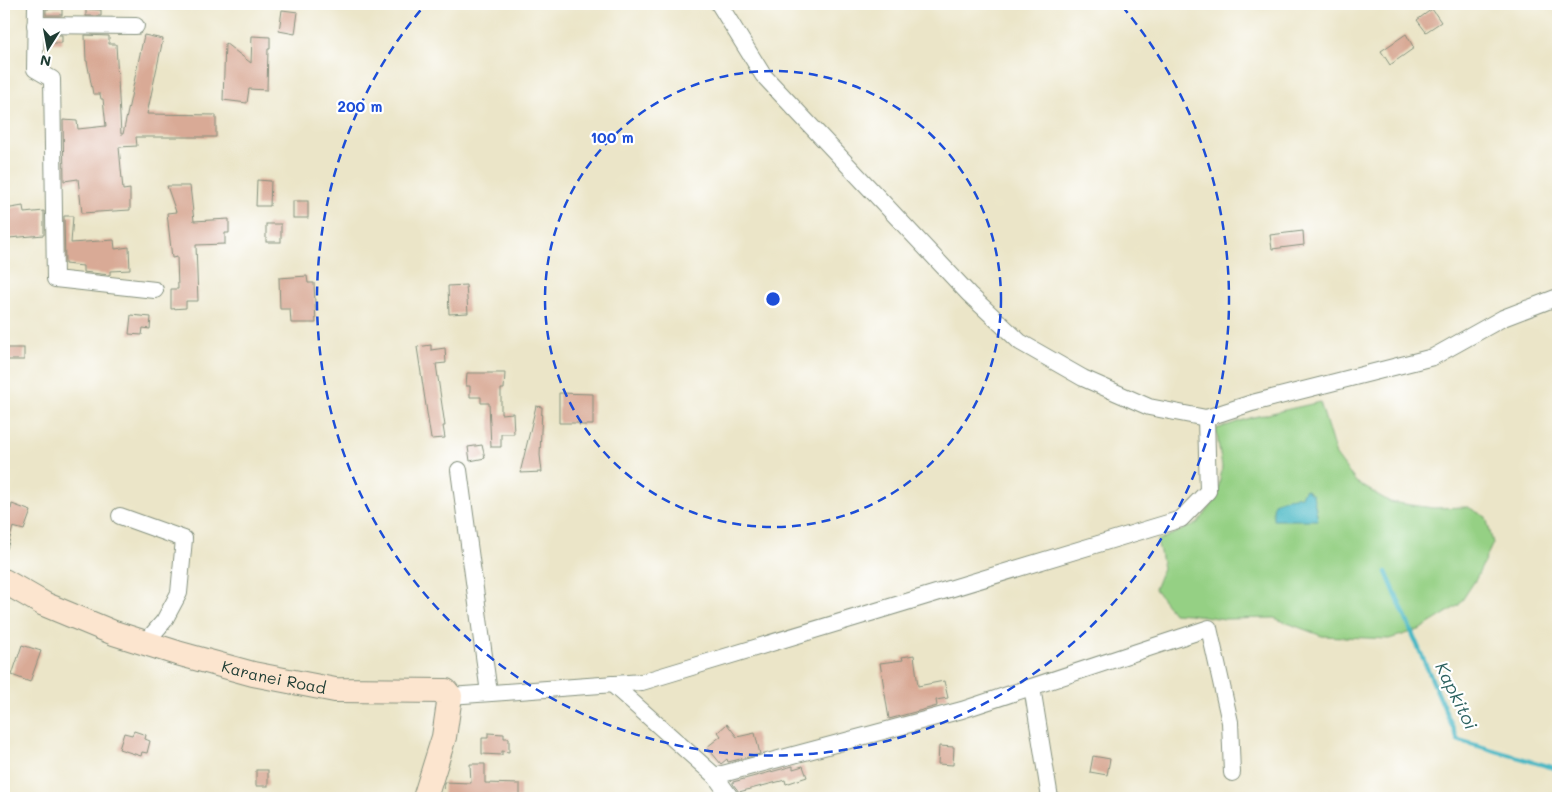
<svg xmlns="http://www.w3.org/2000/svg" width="1562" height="802" font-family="Mali,sans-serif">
	<rect width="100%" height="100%" fill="#fff"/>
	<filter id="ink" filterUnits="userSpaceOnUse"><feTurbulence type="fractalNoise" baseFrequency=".02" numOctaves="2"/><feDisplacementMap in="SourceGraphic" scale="10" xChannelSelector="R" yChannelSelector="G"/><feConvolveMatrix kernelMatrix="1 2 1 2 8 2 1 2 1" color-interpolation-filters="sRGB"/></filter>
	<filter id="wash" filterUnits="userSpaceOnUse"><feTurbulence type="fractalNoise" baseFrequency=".0096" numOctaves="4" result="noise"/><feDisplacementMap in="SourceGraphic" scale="20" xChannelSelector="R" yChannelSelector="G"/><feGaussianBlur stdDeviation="1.12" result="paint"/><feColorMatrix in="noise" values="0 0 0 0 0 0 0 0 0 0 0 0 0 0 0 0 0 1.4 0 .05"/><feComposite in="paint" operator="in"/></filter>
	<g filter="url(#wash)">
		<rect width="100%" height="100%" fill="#ebe5c8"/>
		<path fill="#95d084" stroke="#5a865c" d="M 1320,402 L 1336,455 L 1356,482 L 1390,502 L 1433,508 L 1468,507 L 1486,517 L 1493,543 L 1476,579 L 1459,605 L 1419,630 L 1389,639 L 1322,636 L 1274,618 L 1225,619 L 1189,614 L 1173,613 L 1155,589 L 1163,569 L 1160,552 L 1157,541 L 1198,523 L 1217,498 L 1222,467 L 1216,429 L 1250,418 Z"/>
		<path fill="#4ab8c5" stroke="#347a7c" d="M 1305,489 L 1313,495 L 1318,520 L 1273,520 L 1273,511 L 1274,503 L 1287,498 L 1301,496 Z"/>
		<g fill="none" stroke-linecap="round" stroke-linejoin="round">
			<path stroke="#4ab8c5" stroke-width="4.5" d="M 1386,572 L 1458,740 L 1558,769"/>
		</g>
		<g id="blocks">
			<g fill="#d9aa96">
				<rect x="46" y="9" width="16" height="6"/>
				<path d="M 86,9 L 101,10 L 101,16 L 86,16 Z"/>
				<path d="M 1432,9 L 1441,22 L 1426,32 L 1417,20 Z"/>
				<path d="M 282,10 L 298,12 L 295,34 L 279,31 Z"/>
				<path d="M 1406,34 L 1414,48 L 1390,65 L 1381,51 Z"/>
				<path d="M 46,35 L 62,35 L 62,43 L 45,43 Z"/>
				<path d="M 85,35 L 109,36 L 109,44 L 116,44 L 121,134 L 123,134 L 144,35 L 163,39 L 147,114 L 216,115 L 216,137 L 136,137 L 137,146 L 119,147 L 123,190 L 130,189 L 130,210 L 82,213 L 78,179 L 64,181 L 63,120 L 77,121 L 78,129 L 106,126 L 103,99 L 101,99 L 100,94 L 93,94 L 87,61 L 86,61 Z"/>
				<path d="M 252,36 L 270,37 L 270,49 L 268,49 L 267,90 L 249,89 L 247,103 L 223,100 L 225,43 L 251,63 Z"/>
				<path d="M 257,180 L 271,181 L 270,206 L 256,206 Z"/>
				<path d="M 167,186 L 190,186 L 194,221 L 229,219 L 229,233 L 225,233 L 225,244 L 196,245 L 198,301 L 186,301 L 186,308 L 171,309 L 171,289 L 178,289 L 177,257 L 172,258 L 167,213 L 176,212 Z"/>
				<rect x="293" y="201" width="15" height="17"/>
				<path d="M 23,206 L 24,213 L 44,211 L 44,235 L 9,238 L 5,209 Z"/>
				<path d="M 64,216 L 73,216 L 71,243 L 114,240 L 115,249 L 129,247 L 130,270 L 110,271 L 110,275 L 83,272 L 83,266 L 65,264 Z"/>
				<rect x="266" y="224" width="15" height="18"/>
				<path d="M 1303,231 L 1304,245 L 1272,249 L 1270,235 Z"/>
				<path d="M 307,276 L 308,283 L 314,283 L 316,323 L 291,323 L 290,309 L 280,309 L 279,278 Z"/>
				<path d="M 466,285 L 468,313 L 449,314 L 448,286 Z"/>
				<path d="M 131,315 L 151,317 L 150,329 L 143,328 L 142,335 L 129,334 Z"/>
				<path d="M 431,345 L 431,350 L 445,348 L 446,363 L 436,364 L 445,426 L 443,426 L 445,438 L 431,439 L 417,347 Z"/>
				<rect x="4" y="348" width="20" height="12"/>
				<path d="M 467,373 L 505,373 L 504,389 L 501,389 L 501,414 L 513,413 L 514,434 L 501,434 L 501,447 L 491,447 L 489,403 L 481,403 L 481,397 L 470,397 L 470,386 L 466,386 Z"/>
				<path d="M 559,393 L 593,394 L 593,425 L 579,425 L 579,423 L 559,423 Z"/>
				<path d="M 536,406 L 542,407 L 540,455 L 542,472 L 520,473 Z"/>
				<path d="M 482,445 L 485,458 L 470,461 L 468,447 Z"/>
				<path d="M 12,504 L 31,511 L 24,530 L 13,527 L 7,549 L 4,548 L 4,506 L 11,509 Z"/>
				<path d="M 22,645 L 41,651 L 30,682 L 12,675 Z"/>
				<path d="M 914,655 L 918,686 L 944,681 L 948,698 L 936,700 L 937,706 L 889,719 L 880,663 L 903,660 L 902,657 Z"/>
				<path d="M 727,724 L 737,737 L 755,733 L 760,754 L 728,762 L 727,759 L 721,764 L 707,747 L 721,736 L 718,732 Z"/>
				<path d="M 134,731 L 146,735 L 145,739 L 150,741 L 147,753 L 142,752 L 141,756 L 119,749 L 124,733 L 132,735 Z"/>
				<path d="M 488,733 L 504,734 L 504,738 L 509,738 L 509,752 L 502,751 L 502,755 L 482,754 L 482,738 L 488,738 Z"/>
				<path d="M 939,746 L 954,747 L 953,765 L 938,764 Z"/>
				<path d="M 1093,756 L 1110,759 L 1107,775 L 1090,772 Z"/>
				<path d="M 470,764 L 485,764 L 485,783 L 520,784 L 520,798 L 443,798 L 444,782 L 471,783 Z"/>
				<path d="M 793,766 L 793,769 L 803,766 L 807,777 L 786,784 L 785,780 L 739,792 L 733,784 L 733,782 Z"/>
				<rect x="256" y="770" width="12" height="16"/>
			</g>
		</g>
	</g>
	<g filter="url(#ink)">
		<use href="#blocks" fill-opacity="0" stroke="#85917e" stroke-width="1"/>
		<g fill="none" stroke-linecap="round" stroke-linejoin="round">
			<defs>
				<g id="street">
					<path d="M 36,4 L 35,69 L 52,79 L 55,279 L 155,290"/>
					<path d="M 719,4 L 763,75 L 969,294 L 1020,342 L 1083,378 L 1149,407 L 1206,418 L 1252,403 L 1433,357 L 1503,318 L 1558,297"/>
					<path d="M 35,25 L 136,26"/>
					<path d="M 459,470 L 489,693"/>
					<path d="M 120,516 L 184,539 L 179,593 L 164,621 L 145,643"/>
					<path d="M 612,684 L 715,776 L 731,798"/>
					<path d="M 1032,687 L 1050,798"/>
					<path d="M 450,696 L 642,682 L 1181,519 L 1208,491 L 1206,418"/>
					<path d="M 715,776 L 962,710 L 1209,628 L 1230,722 L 1232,773"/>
				</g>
				<g id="secondary">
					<path id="s1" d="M 4,581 L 44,604 L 114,633 L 177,653 L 253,674 L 335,690 L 446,691 L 450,696 L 444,737 L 425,798"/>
				</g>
			</defs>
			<use href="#street" stroke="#85917e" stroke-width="18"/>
			<use href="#secondary" stroke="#85917e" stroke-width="26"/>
			<use href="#street" stroke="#fff" stroke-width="16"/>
			<use href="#secondary" stroke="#fce5cf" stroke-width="24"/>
		</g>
	</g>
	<g fill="none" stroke="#1d4ed8" stroke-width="2.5" stroke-dasharray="9 6">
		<circle cx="773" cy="299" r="228"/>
		<path d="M1122 6A456 456 0 1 1 424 6"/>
	</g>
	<g text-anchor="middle" stroke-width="4.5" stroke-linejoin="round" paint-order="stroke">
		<g font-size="16" fill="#1f3d34" stroke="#fff">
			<text dy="6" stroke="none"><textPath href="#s1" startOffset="288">Karanei Road</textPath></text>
		</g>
		<g font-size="18" font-style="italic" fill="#2c6260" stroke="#fff">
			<text transform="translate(1456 696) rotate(64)" y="6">Kapkitoi</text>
		</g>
	</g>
	<circle cx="773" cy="299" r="8" fill="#1d4ed8" stroke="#fff" stroke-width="2.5"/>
	<g font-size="15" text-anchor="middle" font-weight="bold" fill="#1d4ed8" stroke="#fff" stroke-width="4.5" stroke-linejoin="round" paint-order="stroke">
		<text x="360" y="112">200 m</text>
		<text x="612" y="143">100 m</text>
	</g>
	<rect width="1562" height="802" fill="none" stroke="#fff" stroke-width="20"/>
	<g transform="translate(48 48) rotate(191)" stroke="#ffffff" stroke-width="4" paint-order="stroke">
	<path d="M0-4L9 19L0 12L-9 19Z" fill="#1f3d34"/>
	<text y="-8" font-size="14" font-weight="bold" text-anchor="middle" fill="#1f3d34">N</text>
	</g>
</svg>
